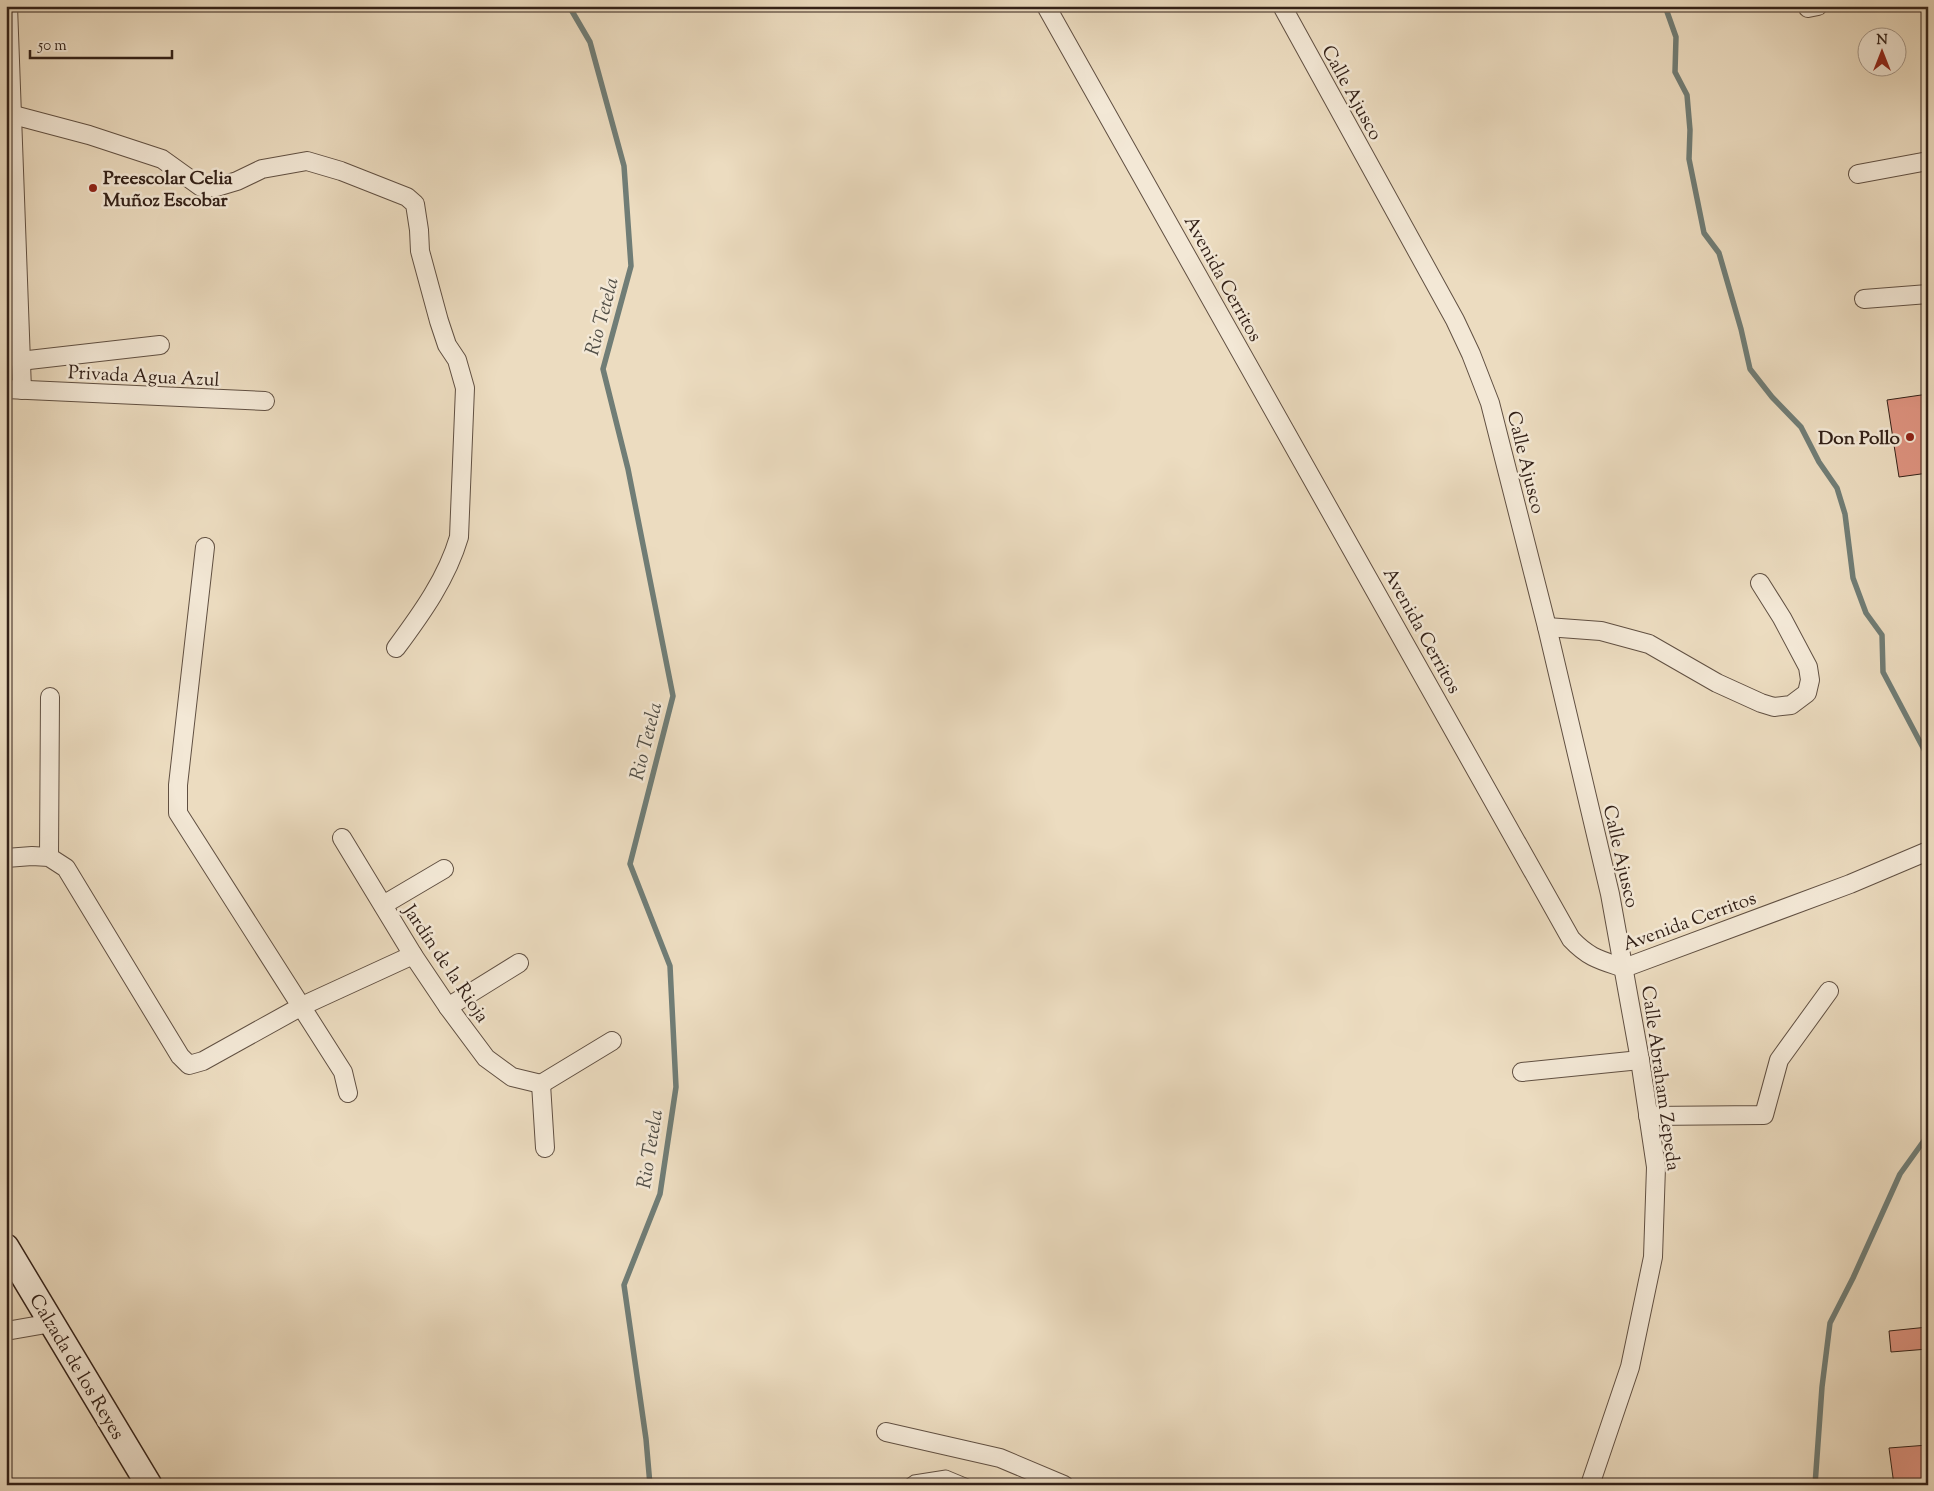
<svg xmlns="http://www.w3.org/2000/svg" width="1934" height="1491" font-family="'Sorts Mill Goudy',serif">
	<rect width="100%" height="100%" fill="#ecdcc0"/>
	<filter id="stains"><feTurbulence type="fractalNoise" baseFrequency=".004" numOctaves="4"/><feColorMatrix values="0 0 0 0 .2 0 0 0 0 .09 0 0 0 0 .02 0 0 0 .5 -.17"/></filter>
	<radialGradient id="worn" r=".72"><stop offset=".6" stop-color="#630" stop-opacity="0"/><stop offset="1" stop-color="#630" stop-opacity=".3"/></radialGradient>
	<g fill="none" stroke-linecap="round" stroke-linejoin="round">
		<g stroke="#707d76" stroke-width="5.5">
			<path d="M 569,6 L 590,42 L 624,166 L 631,266 L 603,369 L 628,469 L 673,696 L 630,864 L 670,966 L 676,1087 L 660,1194 L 624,1285 L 646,1439 L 650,1485"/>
			<path d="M 1665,6 L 1676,37 L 1675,72 L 1687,95 L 1690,130 L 1689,159 L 1704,233 L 1719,253 L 1741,329 L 1750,369 L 1772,397 L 1801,427 L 1819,462 L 1837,488 L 1845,514 L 1853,578 L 1866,613 L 1882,635 L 1883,672 L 1928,757"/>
			<path d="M 1815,1485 L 1822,1387 L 1830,1323 L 1853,1278 L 1900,1174 L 1928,1135"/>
		</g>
	</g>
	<g fill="#de9380" stroke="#332118">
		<path d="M 1928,394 L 1928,473 L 1899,477 L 1887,400 Z"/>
		<path d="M 1928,1327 L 1928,1349 L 1891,1352 L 1889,1331 Z"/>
		<path d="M 1928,1445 L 1928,1485 L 1894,1485 L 1889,1448 Z"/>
	</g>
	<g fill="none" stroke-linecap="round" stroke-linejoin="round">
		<defs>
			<path id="lane" d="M 907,1485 L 914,1480 L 946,1475 L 970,1485"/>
			<g id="street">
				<path d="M 8,6 L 22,390"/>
				<path d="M 1046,6 L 1571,939 C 1589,958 1600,960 1624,968 L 1850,884 L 1928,851"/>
				<path d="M 1282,6 L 1455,320 L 1471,354 L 1490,403 L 1547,627 L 1610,894 L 1640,1060 L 1656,1167 L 1653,1257 L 1630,1367 L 1590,1485"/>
				<path d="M 1808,8 L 1818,6"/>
				<path d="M 6,113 L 89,135 L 162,159 L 201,187 L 217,187 L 237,181 L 262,169 L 307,161 L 341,171 L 407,197 L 415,204 L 419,230 L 420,251 L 439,321 L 447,345 L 457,360 L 465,388 L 459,537 C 447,578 422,613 396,648"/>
				<path d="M 1858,174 L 1928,161"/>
				<path d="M 1864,299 L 1928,294"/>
				<path d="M 20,361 L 160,345"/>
				<path d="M 6,389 L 265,401"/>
				<path d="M 205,547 L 178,785 L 178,813 L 343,1072 L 348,1093"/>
				<path d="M 1547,627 L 1601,631 L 1649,644 L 1717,683 L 1761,703 L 1774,707 L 1791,705 L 1807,693 L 1810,680 L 1808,667 L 1782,618 L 1760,583"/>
				<path d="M 342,838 L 413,955 L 448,1007 L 486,1058 L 512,1077 L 541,1084"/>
				<path d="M 49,857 L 50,697"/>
				<path d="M 6,858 L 32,856 L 49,857 L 66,868 L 180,1056 L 189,1065 L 203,1061 L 302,1006 L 413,955"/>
				<path d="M 383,905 L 444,869"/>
				<path d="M 448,1007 L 519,963"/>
				<path d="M 1522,1072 L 1640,1060"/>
				<path d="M 541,1084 L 612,1041"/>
				<path d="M 541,1084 L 545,1148"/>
				<path d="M 1648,1116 L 1764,1115 L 1779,1060 L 1829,991"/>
				<path d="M 6,1331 L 52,1323"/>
				<path d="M 886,1432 L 1000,1458 L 1064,1485"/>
			</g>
			<path id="secondary" d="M 6,1247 L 149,1485"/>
		</defs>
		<use href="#lane" stroke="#615042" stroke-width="11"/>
		<use href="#street" stroke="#615042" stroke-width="20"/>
		<use href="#secondary" stroke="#332118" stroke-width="28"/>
		<use href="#lane" stroke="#f3e8d6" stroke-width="9"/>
		<use href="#street" stroke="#f3e8d6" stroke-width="18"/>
		<use href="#secondary" stroke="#f3e8d6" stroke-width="25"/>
	</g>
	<g fill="#8f2418" stroke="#f3e8d6" stroke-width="2">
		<circle cx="93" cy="188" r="5"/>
		<circle cx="1910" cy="437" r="5"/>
	</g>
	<g text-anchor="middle" stroke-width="5" stroke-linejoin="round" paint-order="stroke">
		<g font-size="19" fill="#332118" stroke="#f3e8d6">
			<text transform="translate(1353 92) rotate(61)" y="7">Calle Ajusco</text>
			<text transform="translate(1224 278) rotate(61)" y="7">Avenida Cerritos</text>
			<text transform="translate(144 375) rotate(3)" y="7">Privada Agua Azul</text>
			<text transform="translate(1527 462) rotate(76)" y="7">Calle Ajusco</text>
			<text transform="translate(1423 630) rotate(61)" y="7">Avenida Cerritos</text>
			<text transform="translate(1622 856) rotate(77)" y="7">Calle Ajusco</text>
			<text transform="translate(1689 920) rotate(-20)" y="7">Avenida Cerritos</text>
			<text transform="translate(447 963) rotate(56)" y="7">Jardín de la Rioja</text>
			<text transform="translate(1662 1078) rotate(82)" y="7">Calle Abraham Zepeda</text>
			<text transform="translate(78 1366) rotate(59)" y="7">Calzada de los Reyes</text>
		</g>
		<g font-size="19" font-weight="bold" fill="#332118" stroke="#f3e8d6" text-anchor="start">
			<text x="103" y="184">Preescolar Celia<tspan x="103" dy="22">Muñoz Escobar</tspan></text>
			<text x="1900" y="444" text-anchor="end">Don Pollo</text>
		</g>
		<g font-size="20" font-style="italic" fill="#524f47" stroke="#f3e8d6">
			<text transform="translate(601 316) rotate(-75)" y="7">Rio Tetela</text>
			<text transform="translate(645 741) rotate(-76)" y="7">Rio Tetela</text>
			<text transform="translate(649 1149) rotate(-81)" y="7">Rio Tetela</text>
		</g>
	</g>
	<rect width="1934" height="1491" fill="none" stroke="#ecdcc0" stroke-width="25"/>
	<rect x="8" y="8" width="1919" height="1476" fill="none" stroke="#332118" stroke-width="2.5"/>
	<rect x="12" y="12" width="1909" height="1466" fill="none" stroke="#332118"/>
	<g transform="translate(1882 52)"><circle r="24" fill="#f3e8d6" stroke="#a6988a"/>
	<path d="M0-4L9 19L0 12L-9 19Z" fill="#8f2418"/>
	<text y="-8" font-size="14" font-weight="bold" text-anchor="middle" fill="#332118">N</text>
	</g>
	<path d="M30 50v8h142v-8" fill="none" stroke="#332118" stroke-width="2.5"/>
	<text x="38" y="50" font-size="15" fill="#332118" stroke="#f3e8d6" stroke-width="4" paint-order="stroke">50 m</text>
	<rect width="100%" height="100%" filter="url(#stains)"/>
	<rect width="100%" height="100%" fill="url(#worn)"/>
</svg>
